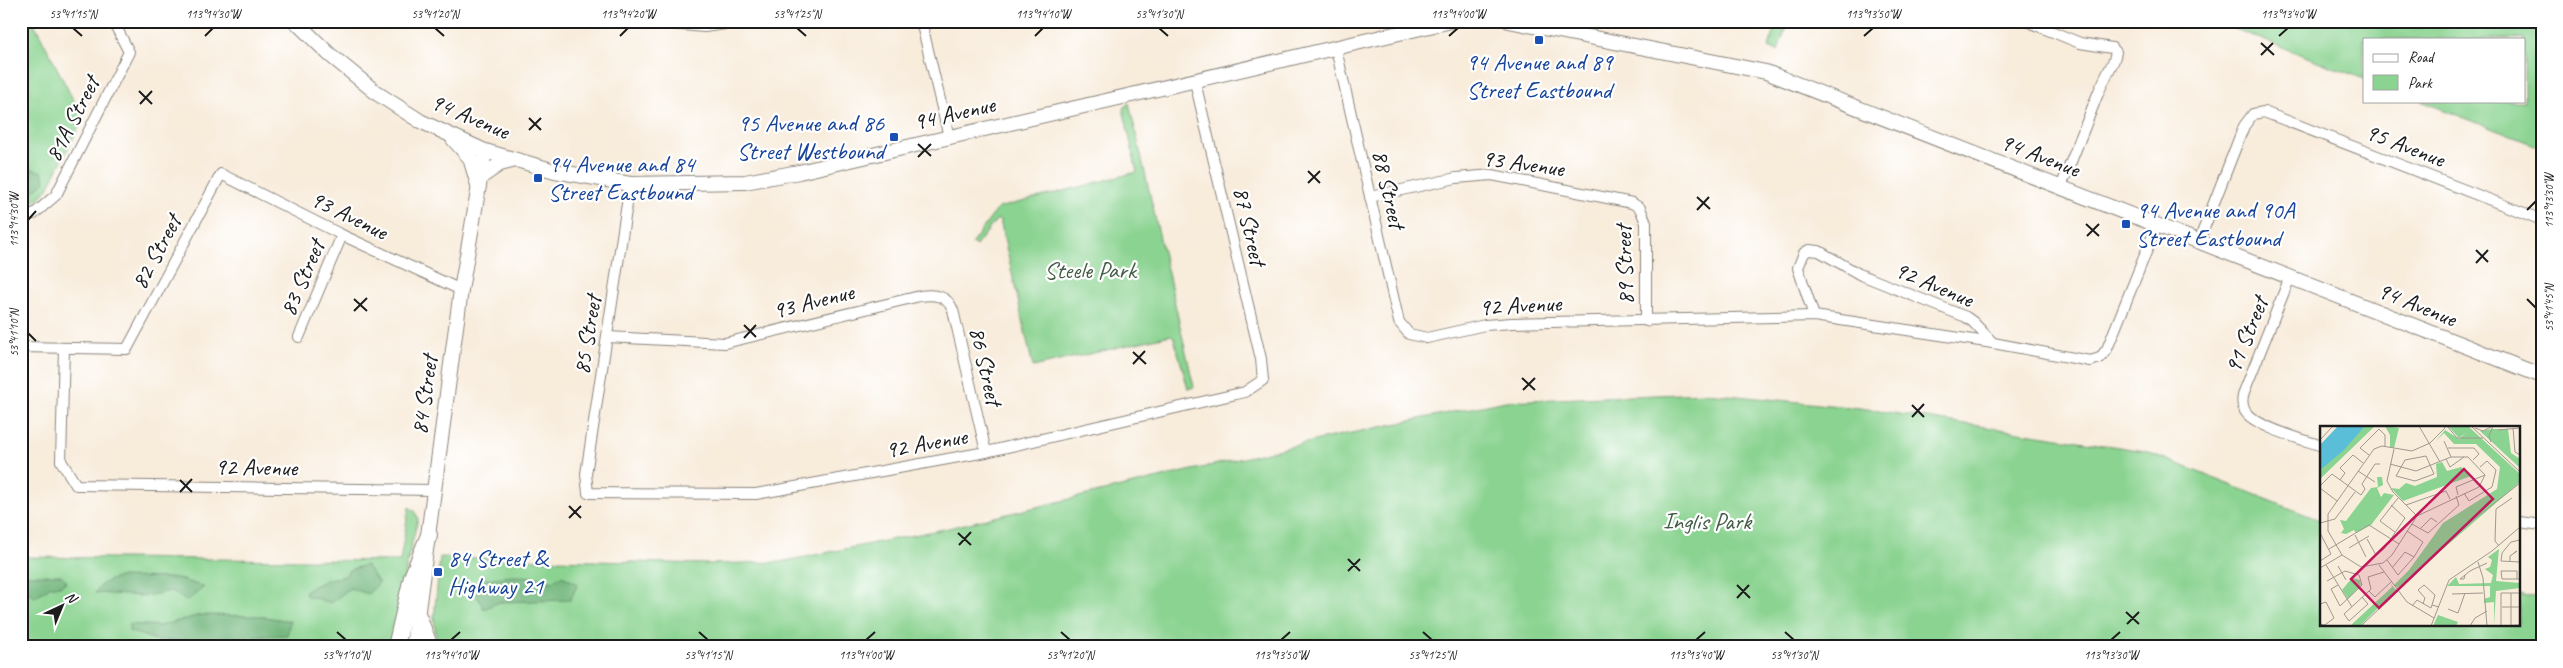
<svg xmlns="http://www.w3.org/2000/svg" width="2563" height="668" font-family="Caveat,sans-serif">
	<rect width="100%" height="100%" fill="#fff"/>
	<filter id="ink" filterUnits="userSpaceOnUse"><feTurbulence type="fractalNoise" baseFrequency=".02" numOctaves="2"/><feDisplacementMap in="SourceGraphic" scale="10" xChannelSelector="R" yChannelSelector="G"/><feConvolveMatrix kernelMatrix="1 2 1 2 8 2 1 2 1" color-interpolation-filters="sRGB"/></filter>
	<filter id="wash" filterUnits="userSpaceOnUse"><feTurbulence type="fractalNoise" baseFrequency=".0096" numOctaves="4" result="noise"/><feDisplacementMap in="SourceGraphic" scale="20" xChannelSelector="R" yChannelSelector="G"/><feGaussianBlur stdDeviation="1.12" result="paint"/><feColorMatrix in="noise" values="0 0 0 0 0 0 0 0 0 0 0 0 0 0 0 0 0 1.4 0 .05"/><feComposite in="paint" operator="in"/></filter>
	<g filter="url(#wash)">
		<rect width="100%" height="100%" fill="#f8ecdb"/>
		<g fill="#8ad390" stroke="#537856">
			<path d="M 21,21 L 33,21 L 83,119 L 48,188 C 40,200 35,202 21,202 Z"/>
			<path d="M 1776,21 L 1788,21 L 1778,51 L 1769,47 Z"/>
			<path d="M 2214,21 L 2542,21 L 2542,148 L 2421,101 L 2524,101 L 2524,39 L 2364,39 L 2364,79 Z"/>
			<path d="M 1129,103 L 1194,387 L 1188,389 L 1174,338 L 1171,335 L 1033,367 L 1000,220 L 996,220 L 976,246 L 972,243 L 998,208 L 1137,172 L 1123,108 Z"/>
			<path d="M 1706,393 L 1860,408 L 2145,451 L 2322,521 L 2322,624 L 2519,624 L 2519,594 L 2527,597 L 2542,596 L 2542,647 L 445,647 L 436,640 L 434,619 L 440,557 L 708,564 L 780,562 L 944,529 L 1327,438 L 1506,401 Z"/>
			<path d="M 409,507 L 415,511 L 418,519 L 407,563 L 399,617 L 388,647 L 21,647 L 21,557 L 400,561 Z"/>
		</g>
		<g fill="#6fb57a" stroke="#46684b">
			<path d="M 21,166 L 42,172 L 45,181 L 33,192 L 26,186 L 21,190 Z"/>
			<path d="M 366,565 L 379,583 L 368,594 L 350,588 L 331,603 L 305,595 L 306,590 L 328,579 L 345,576 L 349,570 Z"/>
			<path d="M 21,575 L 61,575 L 67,581 L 60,586 L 51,586 L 35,597 L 21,587 Z"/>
			<path d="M 562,576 L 578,584 L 570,600 L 499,602 L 484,609 L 474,590 L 481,580 C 503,576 531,573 551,582 Z"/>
			<path d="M 119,577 L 176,578 L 204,587 L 187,601 L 171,591 L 145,596 L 95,593 L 103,583 Z"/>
			<path d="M 200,615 L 259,616 L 290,621 L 287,635 L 159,641 L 129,631 L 129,624 L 160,626 Z"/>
		</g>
	</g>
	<g filter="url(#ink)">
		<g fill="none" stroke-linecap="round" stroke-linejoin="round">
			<defs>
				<g id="street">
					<path d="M 641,21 L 704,27 L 747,21"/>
					<path d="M 921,21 L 949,137"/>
					<path d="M 2026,21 L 2080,43 L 2112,48 L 2116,52 L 2114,60 L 2099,91 L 2061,187"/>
					<path d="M 1336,49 L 1399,322 L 1409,334 L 1427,338 L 1485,325 L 1512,323 L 1814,316 L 1993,343 L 2090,361 L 2100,358 L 2107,349 L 2157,225"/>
					<path d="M 630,184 L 586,474 L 588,493 L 756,494 L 986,452 L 1245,392 L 1263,380 L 1261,359 L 1195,82"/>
					<path d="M 1370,197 L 1456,178 L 1492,175 L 1632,203 L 1640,208 L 1646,223 L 1646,321"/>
					<path d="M 21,214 L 34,214 L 56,195 L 129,52 L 113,21"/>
					<path d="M 2199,241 L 2244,126 L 2253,114 L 2264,112 L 2542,220"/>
					<path d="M 2290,277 L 2244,392 C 2242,398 2241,404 2245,411 C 2253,426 2305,440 2322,446"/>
					<path d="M 1814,316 L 1798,268 L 1804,253 L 1809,250 L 1819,251 L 1859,274 L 1966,317 L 1973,322 L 1993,343"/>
					<path d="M 299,337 L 342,235"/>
					<path d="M 607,337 L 725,343 L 920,296 C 934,294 947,295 953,310 L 986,452"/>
					<path d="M 21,347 L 127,349 L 221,174 L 342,235 L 461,290"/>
					<path d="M 64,348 L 61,461 L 76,485 L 435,490"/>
					<path d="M 2519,522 L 2542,525"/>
				</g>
				<g id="secondary">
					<path d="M 295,21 L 329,54 L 378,94 L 420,121 L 485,151 L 555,171 L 630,184 L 745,182 L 799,172 L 1451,21"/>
					<path d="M 1509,21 L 1766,72 L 2542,376"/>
					<path d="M 453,139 L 470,158 L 478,185"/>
					<path d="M 481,177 L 500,164 L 516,160"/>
					<path d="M 413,647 L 461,290 L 485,151"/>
				</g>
				<g id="primary">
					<path d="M 418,616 L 430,647"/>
					<path d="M 396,647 L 412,577 L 429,535"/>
				</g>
			</defs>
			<use href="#street" stroke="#8a847c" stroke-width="12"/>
			<use href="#secondary" stroke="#8a847c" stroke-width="16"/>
			<use href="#primary" stroke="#8a847c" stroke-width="18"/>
			<use href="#street" stroke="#fff" stroke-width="10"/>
			<use href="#secondary" stroke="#fff" stroke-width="14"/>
			<use href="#primary" stroke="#fff" stroke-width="16"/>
		</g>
	</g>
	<path fill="none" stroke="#1c1c1c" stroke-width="2" d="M 73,28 L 82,36M 435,28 L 444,36M 797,28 L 806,36M 1159,28 L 1168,36M 205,36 L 213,28M 620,36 L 628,28M 1035,36 L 1043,28M 1449,36 L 1458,28M 1864,36 L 1873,28M 2279,36 L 2288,28M 2261,43 L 2274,55M 2261,55 L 2273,43M 139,91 L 152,104M 140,104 L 152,91M 529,118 L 541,130M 529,130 L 541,118M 918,144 L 931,156M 918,157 L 931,144M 1308,171 L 1320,183M 1308,183 L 1320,171M 1697,197 L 1710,209M 1697,210 L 1709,197M 2527,210 L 2536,201M 28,220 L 36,211M 2086,224 L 2099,236M 2087,236 L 2099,224M 2476,250 L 2488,262M 2476,263 L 2488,250M 354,299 L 367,311M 2527,299 L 2536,308M 354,311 L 367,298M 744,325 L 756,337M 28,333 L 36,341M 744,338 L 756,325M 1133,352 L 1146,364M 1133,364 L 1145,351M 1522,378 L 1535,390M 1523,390 L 1535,378M 1912,405 L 1924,417M 1912,417 L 1924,404M 180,480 L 192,492M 180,492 L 192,479M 569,506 L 581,518M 569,518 L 581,506M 958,533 L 971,545M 959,545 L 971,532M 1348,559 L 1360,571M 1348,571 L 1360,559M 1737,585 L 1750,598M 1737,598 L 1749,585M 2126,612 L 2139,624M 2127,624 L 2139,612M 337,632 L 346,640M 699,632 L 708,640M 1061,632 L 1070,640M 1423,632 L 1432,640M 1785,632 L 1794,640M 451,640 L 460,632M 866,640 L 875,632M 1281,640 L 1290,632M 1696,640 L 1705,632M 2111,640 L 2120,632"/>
	<g fill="#1a4fb4" stroke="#fff" stroke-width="2">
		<rect x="1534" y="35" width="10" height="10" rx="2.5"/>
		<rect x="889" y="132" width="10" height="10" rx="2.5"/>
		<rect x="533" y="173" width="10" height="10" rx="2.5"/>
		<rect x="2121" y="219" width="10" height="10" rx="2.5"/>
		<rect x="433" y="567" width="10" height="10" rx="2.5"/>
	</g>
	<g text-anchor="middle" stroke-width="4.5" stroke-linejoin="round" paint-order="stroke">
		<g font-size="24" fill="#164399" stroke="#fff" text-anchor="start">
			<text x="1539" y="70" text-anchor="middle">94 Avenue and 89<tspan x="1539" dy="28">Street Eastbound</tspan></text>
			<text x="884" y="131" text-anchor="end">95 Avenue and 86<tspan x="884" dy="28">Street Westbound</tspan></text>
			<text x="548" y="172">94 Avenue and 84<tspan x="548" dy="28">Street Eastbound</tspan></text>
			<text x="2136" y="218">94 Avenue and 90A<tspan x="2136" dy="28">Street Eastbound</tspan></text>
			<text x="448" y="566">84 Street &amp;<tspan x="448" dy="28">Highway 21</tspan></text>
		</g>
		<g font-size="24" fill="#1c1c1c" stroke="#fff">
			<text transform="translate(954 113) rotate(-13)" y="8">94 Avenue</text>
			<text transform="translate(470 116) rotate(23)" y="8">94 Avenue</text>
			<text transform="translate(72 119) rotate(-63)" y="8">81A Street</text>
			<text transform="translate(2405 145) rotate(21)" y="8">95 Avenue</text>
			<text transform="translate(2040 155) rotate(21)" y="8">94 Avenue</text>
			<text transform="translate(1523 163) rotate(8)" y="8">93 Avenue</text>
			<text transform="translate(1389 189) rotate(77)" y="8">88 Street</text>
			<text transform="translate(349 215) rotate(26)" y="8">93 Avenue</text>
			<text transform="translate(1250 226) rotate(77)" y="8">87 Street</text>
			<text transform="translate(156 252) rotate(-62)" y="8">82 Street</text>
			<text transform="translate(1624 265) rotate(-92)" y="8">89 Street</text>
			<text transform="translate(302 278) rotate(-67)" y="8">83 Street</text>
			<text transform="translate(1934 284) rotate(23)" y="8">92 Avenue</text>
			<text transform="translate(813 301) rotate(-14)" y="8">93 Avenue</text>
			<text transform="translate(2417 304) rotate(22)" y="8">94 Avenue</text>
			<text transform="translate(1520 305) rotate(-3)" y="8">92 Avenue</text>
			<text transform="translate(587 335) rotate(-81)" y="8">85 Street</text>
			<text transform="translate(2246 335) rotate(-68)" y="8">91 Street</text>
			<text transform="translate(986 366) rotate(77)" y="8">86 Street</text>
			<text transform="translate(424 395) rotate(-82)" y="8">84 Street</text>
			<text transform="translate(926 443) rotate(-10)" y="8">92 Avenue</text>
			<text transform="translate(256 467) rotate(1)" y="8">92 Avenue</text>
		</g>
		<g font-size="24" fill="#425c45" stroke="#fff">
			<text x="1090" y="278">Steele Park</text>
			<text x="1707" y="529">Inglis Park</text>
		</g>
	</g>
	<g transform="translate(2320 426)">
		<rect width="200" height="200" fill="#f8ecdb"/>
		<path d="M 45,0 L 55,0 L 0,53 L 0,44 ZM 65,0 L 79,2 L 74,22 L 70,21 L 70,9 ZM 128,0 L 148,0 L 200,48 L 200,56 L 78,162 L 74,159 L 89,144 L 123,97 L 177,63 L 180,41 L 156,18 L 134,18 L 124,7 L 116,15 L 125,4 L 139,13 L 147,6 L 139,12 ZM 172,3 L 188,3 L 191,27 L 200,33 L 200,42 L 160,5 ZM 122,36 L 127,45 L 141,41 L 151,50 L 83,75 L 71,62 L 79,63 L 86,57 L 95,60 L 117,51 L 116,38 ZM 57,51 L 62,51 L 63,59 L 57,62 L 61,71 L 64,67 L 74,69 L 51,99 L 36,107 L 34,104 L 26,108 L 21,107 L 24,103 L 20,94 L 26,95 L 51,62 L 58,61 ZM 179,123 L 176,155 L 200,157 L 200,162 L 176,165 L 174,199 L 174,176 L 164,177 L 164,173 L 170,171 L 170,160 L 127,160 L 136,151 L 139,158 L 171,157 L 173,149 L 165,143 L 170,141 L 172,134 L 168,131 ZM 32,152 L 40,154 L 41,159 L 28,173 L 22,164 ZM 71,158 L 76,164 L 40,200 L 30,200 L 72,161 ZM 118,189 L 138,196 L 136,200 L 113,200 Z" fill="#8ad390"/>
		<path d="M 18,0 L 45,0 L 23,25 L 0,44 L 0,19 Z" fill="#5abed9"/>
		<path fill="none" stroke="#a0998f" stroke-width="1" d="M 99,0 L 120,36M 124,0 L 125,2 L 110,17 L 92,25 L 62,20 L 54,23 L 8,88 L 8,105 L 22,129 L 41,141 L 63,137 L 72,129 L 97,90 L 159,61 L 165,49M 127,0 L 137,12 L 163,12M 151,0 L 200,46M 155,2 L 163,5 L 171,1M 193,2 L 195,26 L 200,29M 178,4 L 200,2M 0,14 L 13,0M 124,15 L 131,31M 171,16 L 169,10 L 173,0M 128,22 L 154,22 L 159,28 L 153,34M 74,23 L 67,55 L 73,66 L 97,90M 49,29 L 40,22 L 59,3 L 65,9 L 65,21M 106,30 L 114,48 L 95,55 L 76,50 L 85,34 ZM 126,33 L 130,41 L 144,31M 70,38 L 96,45 L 131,31 L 148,31 L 165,49M 38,45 L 55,56M 20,54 L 25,47 L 20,42 L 33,29 L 43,37M 0,60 L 12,48 L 41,69 L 45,63 L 42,58 L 55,38 L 60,38M 0,62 L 17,75M 144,67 L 149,75 L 172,61 L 176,44 L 167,35 L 160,41M 138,69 L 136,61 L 165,49M 86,79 L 126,65 L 130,73M 0,97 L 15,93 L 35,66M 92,98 L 108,107 L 139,79 L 136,70M 100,103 L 111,92 L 117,96M 75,106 L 60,95 L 78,72M 0,107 L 11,128 L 0,135M 35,109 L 46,131M 47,113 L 56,129 L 64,123 L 85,92 L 71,79M 200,114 L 191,116 L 182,127 L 181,135 L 200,136M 179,120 L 175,115 L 176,83 L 192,72M 29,122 L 49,110M 9,123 L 49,99 L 79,118M 67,134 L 78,149 L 94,131 L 103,116 L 87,105M 158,136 L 163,152 L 167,200M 190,136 L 190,130 L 197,125 L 194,127M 6,139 L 32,181M 59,139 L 87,176 L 114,192M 18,140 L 26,154M 0,142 L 22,129M 72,142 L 85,126 L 94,131M 145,149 L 144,153 L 140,153 L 150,145 L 154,143 L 167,137M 197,153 L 197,145 L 181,145 L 182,153 L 200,153M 7,155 L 25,145 L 39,149 L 42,159 L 20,180 L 11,163 L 18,159M 49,165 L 55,171 L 71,156M 132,168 L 163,167M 42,171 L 48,178 L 29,195 L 24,188 L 49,165 L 51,163 L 48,151 L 64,146M 0,178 L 6,176 L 14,192 L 5,199 L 0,198M 103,178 L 105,172 L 98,164 L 104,159 L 115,169 L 112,179M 92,180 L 97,174 L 111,182 L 112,179 L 119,181M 182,181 L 200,181M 128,183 L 138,187 L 145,167M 41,200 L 148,98 L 200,57M 111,200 L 129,154 L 172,125 L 200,101M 150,200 L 155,192 L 167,185M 180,200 L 200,199M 181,200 L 181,167 L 200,167M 191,200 L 191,167"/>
		<path fill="#c2185b" fill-opacity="0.15" stroke="#c2185b" stroke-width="2.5" d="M 144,43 L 173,73 L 59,182 L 31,153 Z"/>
		<rect width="200" height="200" fill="none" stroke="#1c1c1c" stroke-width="2.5"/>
	</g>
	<rect width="2563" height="668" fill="none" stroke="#fff" stroke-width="55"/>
	<rect x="2363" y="38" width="162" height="65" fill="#ffffff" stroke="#a4a4a4"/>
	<rect x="2373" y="54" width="25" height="8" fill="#ffffff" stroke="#a4a4a4"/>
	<text x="2408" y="62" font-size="15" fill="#1c1c1c">Road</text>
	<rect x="2373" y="75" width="25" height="15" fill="#8ad390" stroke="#a4a4a4"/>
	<text x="2408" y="88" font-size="15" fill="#1c1c1c">Park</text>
	<g transform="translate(62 606) rotate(44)" stroke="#ffffff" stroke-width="4" paint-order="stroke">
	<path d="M0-4L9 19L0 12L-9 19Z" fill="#1c1c1c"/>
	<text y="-8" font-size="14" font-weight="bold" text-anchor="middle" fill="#1c1c1c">N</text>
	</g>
	<rect x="28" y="28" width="2508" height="612" fill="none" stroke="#1c1c1c" stroke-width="2"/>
	<g font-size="12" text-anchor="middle" fill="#1c1c1c">
		<text x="73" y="18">53°41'15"N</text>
		<text x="213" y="18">113°14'30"W</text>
		<text x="435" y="18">53°41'20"N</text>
		<text x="628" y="18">113°14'20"W</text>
		<text x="797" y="18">53°41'25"N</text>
		<text x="1043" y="18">113°14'10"W</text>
		<text x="1159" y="18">53°41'30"N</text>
		<text x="1458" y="18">113°14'00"W</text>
		<text x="1873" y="18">113°13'50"W</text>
		<text x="2288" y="18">113°13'40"W</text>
		<text transform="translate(2549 201) rotate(-90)" y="4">113°13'30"W</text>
		<text transform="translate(14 220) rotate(-90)" y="4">113°14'30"W</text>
		<text transform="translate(2549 308) rotate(-90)" y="4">53°41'45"N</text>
		<text transform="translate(14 333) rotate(-90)" y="4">53°41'10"N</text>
		<text x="346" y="659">53°41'10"N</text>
		<text x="451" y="659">113°14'10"W</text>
		<text x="708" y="659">53°41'15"N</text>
		<text x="866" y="659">113°14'00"W</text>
		<text x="1070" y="659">53°41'20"N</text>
		<text x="1281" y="659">113°13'50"W</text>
		<text x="1432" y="659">53°41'25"N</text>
		<text x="1696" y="659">113°13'40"W</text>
		<text x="1794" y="659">53°41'30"N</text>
		<text x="2111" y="659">113°13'30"W</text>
	</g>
</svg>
